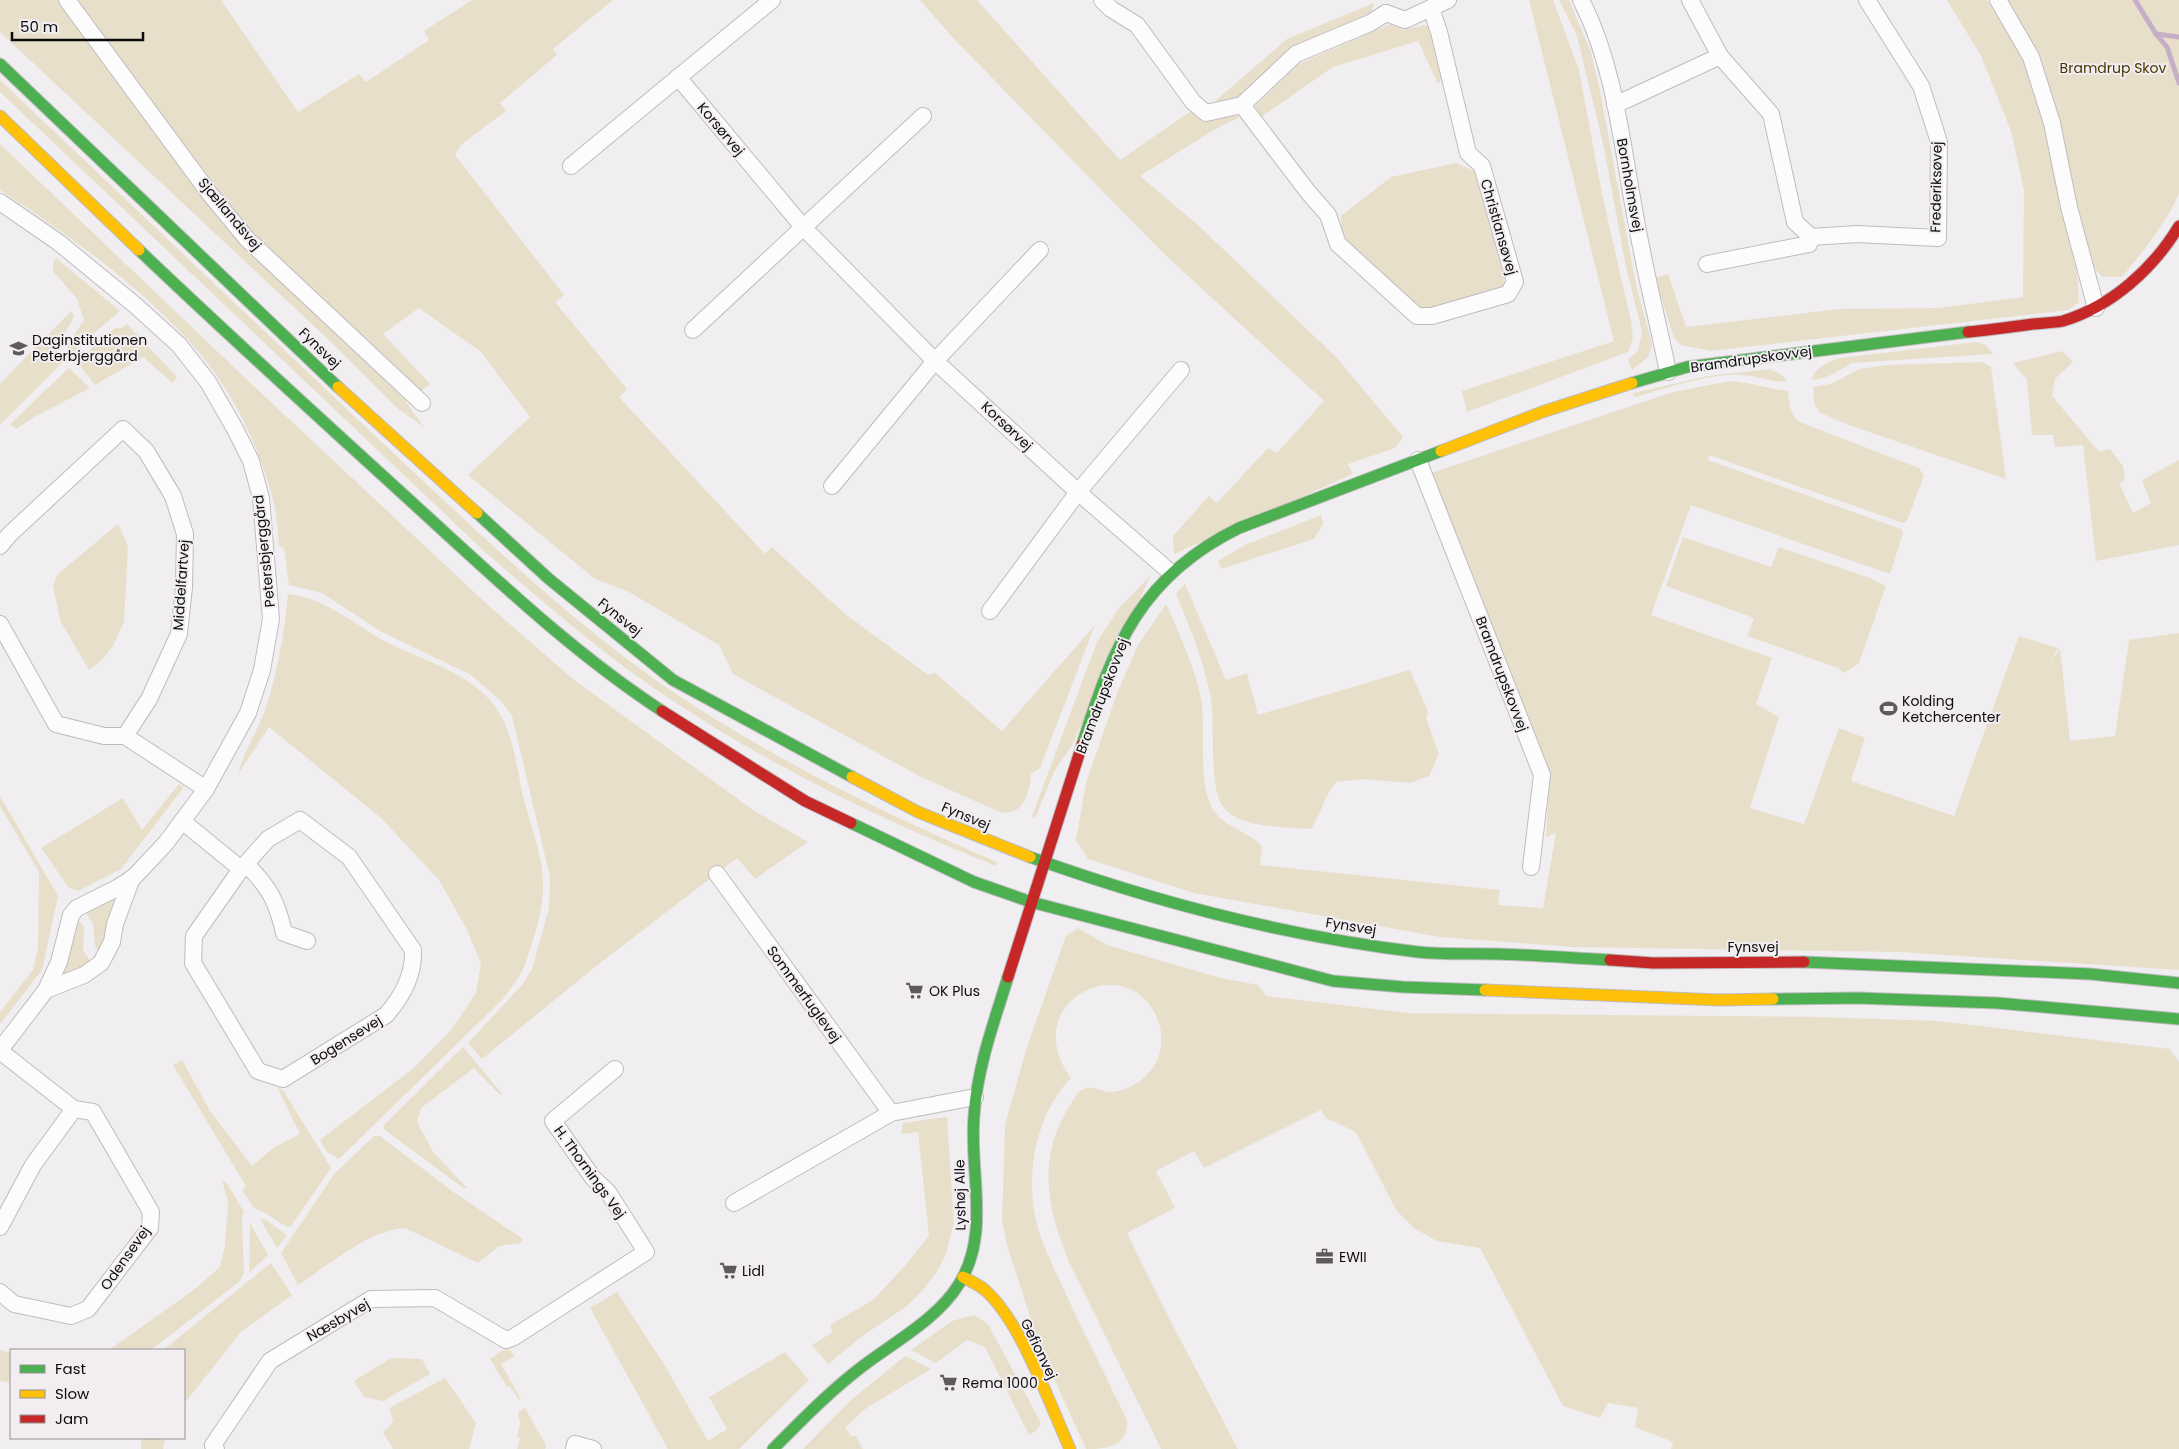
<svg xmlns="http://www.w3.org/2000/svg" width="2179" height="1449" font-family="Poppins,sans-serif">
	<rect width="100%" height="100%" fill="#f0eef0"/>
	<g fill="#e8dfcb">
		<path d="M 0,0 L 58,0 L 108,66 L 349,344 L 404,399 L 424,427 L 397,408 L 331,342 L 0,32 Z"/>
		<path d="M 78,0 L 221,0 L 298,112 L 359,74 L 366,82 L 429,40 L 424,31 L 472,0 L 613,0 L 553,49 L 557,55 L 500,103 L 506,111 L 462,144 L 455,155 L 564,295 L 555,302 L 627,389 L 619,397 L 765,554 L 772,547 L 845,614 L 928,675 L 935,673 L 1002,731 L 1095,625 L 1040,768 L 1031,774 C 1031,785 1026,806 1014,811 C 1011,812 1005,812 1002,813 L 921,777 L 733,674 L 719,645 L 629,592 L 595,579 L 468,475 L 530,417 L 481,352 L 419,308 L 383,334 L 430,384 L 419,393 L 249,229 C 186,158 133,77 78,0 Z"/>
		<path d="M 920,0 L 977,0 L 1120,160 L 1191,111 C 1211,133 1218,109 1240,117 L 1217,128 L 1140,176 L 1200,227 L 1336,357 L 1403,437 L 1395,448 L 1348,464 L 1353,474 L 1174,554 L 1173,536 L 1209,496 L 1217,503 L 1268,448 L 1277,453 L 1324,401 L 1162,252 L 953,38 Z"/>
		<path d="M 1529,0 L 1553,0 L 1579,70 L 1602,194 L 1631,321 L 1633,338 L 1628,352 L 1467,412 L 1462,391 L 1614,341 Z"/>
		<path d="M 1559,0 L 1569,0 L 1591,52 L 1601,96 L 1636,285 L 1652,344 L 1648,357 L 1632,370 L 1628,359 L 1638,351 L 1642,332 L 1626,267 L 1604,148 L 1577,36 Z"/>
		<path d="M 1947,0 L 1987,0 L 2022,56 L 2045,113 L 2056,178 L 2077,273 L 2079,302 L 2068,310 L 1711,351 L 1681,345 L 1674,338 L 1655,278 L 1668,274 L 1686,327 L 1839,309 L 1939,308 L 2023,297 L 2024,190 L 2011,131 L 1981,56 Z"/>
		<path d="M 2005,0 L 2179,0 L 2179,194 C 2164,226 2144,250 2122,277 L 2103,277 L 2090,264 Z"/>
		<path d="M 1374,3 L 1371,13 L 1246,95 L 1213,103 L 1287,39 Z"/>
		<path d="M 1390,24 L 1404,30 L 1424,25 L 1431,26 L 1442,78 L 1438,84 L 1418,41 L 1333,67 L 1261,117 L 1255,106 L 1299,64 Z"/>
		<path d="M 0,80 C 129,202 257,325 386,446 C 480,534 572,624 679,696 C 779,762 887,815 997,862 L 996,866 C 871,816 748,755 638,677 C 585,639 535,595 485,552 L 0,92 Z"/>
		<path d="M 0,144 L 259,391 L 489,606 L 573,679 L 753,810 L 808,842 L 755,879 L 737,858 L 600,963 L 482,1059 L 468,1043 L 523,984 L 532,969 L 549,908 L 550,877 L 512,716 L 502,702 L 471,675 L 380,631 L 322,593 L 289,585 L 284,548 L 279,546 C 278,533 277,520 275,508 C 261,448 231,386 189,341 C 135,282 67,234 0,190 Z"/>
		<path d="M 1456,163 L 1474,171 L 1504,276 L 1503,288 L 1431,309 L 1421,309 L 1348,242 L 1341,228 L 1341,216 L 1391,177 Z"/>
		<path d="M 56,258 L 120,311 L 80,345 L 74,353 L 67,351 L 67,345 L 84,320 L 77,299 L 53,271 L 53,263 Z"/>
		<path d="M 71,311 L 74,315 C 70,328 60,337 56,350 L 63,362 L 0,425 L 0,384 Z"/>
		<path d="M 127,324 L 177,377 L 173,383 L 143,357 L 95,385 L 77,362 L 115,328 L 122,328 Z"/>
		<path d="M 1976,342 L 1986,345 L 1993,354 L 1851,363 C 1838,372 1827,379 1811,380 C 1816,367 1827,362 1840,358 Z"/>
		<path d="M 2062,351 L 2073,362 L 2055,379 L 2052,396 L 2099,452 L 2110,449 L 2123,466 L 2125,480 L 2119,483 L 2133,513 L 2151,503 L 2142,480 L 2179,460 L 2179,545 L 2096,561 L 2083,445 L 2055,447 L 2053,435 L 2032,435 L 2027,380 L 2013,363 Z"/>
		<path d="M 1983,362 L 1991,367 L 2006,479 L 1846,424 L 1819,412 L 1814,403 L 1813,387 L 1831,384 L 1859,369 L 1886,365 Z"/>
		<path d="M 69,368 L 90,388 L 34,417 L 16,429 L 10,424 Z"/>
		<path d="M 1770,369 L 1780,374 L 1788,381 C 1772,383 1758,376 1743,375 C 1712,372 1664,389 1634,397 L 1633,393 L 1708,376 Z"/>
		<path d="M 1730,381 C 1750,382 1768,389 1788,391 L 1790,408 L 1797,421 L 1919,468 L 1924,476 L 1907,521 L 1903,523 L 1709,455 L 1708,460 L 1901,529 L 1903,533 L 1890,574 L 1691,505 L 1651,615 L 1772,658 L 1756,704 L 1779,717 L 1750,808 L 1804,824 L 1839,728 L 1865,738 L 1851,781 L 1954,816 L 2019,636 L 2058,648 L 2050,664 L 2060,648 L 2070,741 L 2115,736 L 2129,640 L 2179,633 L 2179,970 L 1900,952 L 1572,947 L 1440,937 L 1194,893 L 1088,859 L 1076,840 L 1086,783 L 1116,696 L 1138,645 L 1166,604 C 1180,636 1197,670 1202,705 C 1205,736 1199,774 1210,804 C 1220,827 1246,829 1262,846 L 1260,865 L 1500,890 L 1498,905 L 1543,908 L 1556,833 L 1546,837 L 1550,772 L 1428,474 L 1673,392 Z"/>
		<path d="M 1321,515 L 1323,524 L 1314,539 L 1221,569 L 1218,561 L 1245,545 Z"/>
		<path d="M 118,524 L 128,546 L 124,622 L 113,646 L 101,661 L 89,670 L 60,620 L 53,585 L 58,574 Z"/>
		<path d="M 1683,537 L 1771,567 L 1779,547 L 1870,578 L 1886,586 L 1859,663 L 1844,673 L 1838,668 L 1747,636 L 1754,618 L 1666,586 Z"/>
		<path d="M 1151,575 L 1071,747 L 1055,770 L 1035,818 L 1032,816 L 1097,642 L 1119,608 Z"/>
		<path d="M 1185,584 L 1226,680 L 1247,673 L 1258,715 L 1410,670 L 1428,712 L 1426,718 L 1439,754 L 1429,776 L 1410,783 L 1364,779 L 1336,782 C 1324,797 1321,813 1311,829 C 1286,827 1237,829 1222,805 C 1209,786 1215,725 1211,699 C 1204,662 1191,629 1176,594 Z"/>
		<path d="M 288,594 C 323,598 349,620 379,638 C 415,658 462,669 490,700 C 512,725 516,761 522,792 C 527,814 535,835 540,857 C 547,889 541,916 531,946 C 528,954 526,964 522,971 C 517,981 509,990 503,999 L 339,1159 L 327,1152 L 320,1140 L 415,1067 L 452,1029 L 476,993 L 481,963 L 466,928 L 439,880 L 381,818 L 269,727 L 238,774 C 244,751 257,732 265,710 C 278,672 284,634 288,594 Z"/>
		<path d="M 179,784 L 184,787 L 121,869 L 78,891 L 69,888 L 41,848 L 123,798 L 142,830 Z"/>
		<path d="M 0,796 L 58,896 L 42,970 L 0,1024 L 0,1012 L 33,970 L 38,948 L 39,872 L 0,806 Z"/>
		<path d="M 116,899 L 100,955 L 95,945 L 93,924 L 85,911 L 99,903 Z"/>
		<path d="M 77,919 L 84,927 L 83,950 L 92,964 L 85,969 L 61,975 Z"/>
		<path d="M 1078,928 L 1107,945 L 1221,978 L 1258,985 L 1266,996 L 1408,1013 L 1819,1017 L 1939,1021 L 2170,1049 L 2179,1062 L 2179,1449 L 1671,1449 L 1673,1442 L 1635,1427 L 1638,1408 L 1608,1403 L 1600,1418 L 1563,1406 L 1480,1248 L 1437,1241 L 1414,1228 L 1396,1210 L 1356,1132 L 1326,1118 L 1321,1110 L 1204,1168 L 1194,1151 L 1156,1171 L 1175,1208 L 1127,1233 L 1170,1320 L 1238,1449 L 1161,1449 L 1069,1262 C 1048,1211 1037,1161 1067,1110 C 1072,1103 1077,1090 1086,1088 C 1093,1087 1102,1091 1108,1092 C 1127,1092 1146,1080 1155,1064 C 1163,1051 1163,1034 1158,1020 C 1129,946 1015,1001 1071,1078 C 1037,1113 1025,1172 1036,1220 C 1041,1244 1054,1267 1064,1290 C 1084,1333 1106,1377 1127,1420 C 1129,1446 1107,1449 1086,1449 L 1041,1350 L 1008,1249 L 1002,1221 L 1005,1125 L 1026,1050 L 1066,936 Z"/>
		<path d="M 463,1047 L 502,1094 L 500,1095 L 474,1068 L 421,1108 L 417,1122 L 433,1152 L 468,1189 L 462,1187 L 385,1130 L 383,1126 Z"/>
		<path d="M 182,1060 L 210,1111 L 252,1166 L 273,1148 L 300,1134 L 277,1087 L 283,1090 L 331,1168 L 291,1226 L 287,1227 L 263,1212 L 254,1208 L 242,1190 L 246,1186 L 173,1065 Z"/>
		<path d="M 947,1117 L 954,1223 L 946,1254 L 936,1273 L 923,1290 L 907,1306 L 861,1337 L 828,1364 L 812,1345 L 833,1332 L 830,1325 L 873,1300 L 903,1268 L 929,1236 L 918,1132 L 901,1134 L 903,1123 Z"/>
		<path d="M 374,1136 L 380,1136 L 452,1191 L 523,1239 L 521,1243 L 499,1246 L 478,1263 L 405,1228 C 369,1230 329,1265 298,1285 L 281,1253 L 335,1173 Z"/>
		<path d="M 222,1180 L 226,1182 L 244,1212 L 242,1218 L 244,1273 L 239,1282 L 151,1350 L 109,1350 L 195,1289 L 220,1267 L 225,1245 L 228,1202 Z"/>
		<path d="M 260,1219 L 266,1220 L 287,1235 L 277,1248 Z"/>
		<path d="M 250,1223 L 268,1255 L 249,1273 Z"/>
		<path d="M 271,1263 L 292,1295 L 241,1332 L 184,1404 L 184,1350 L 163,1350 Z"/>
		<path d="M 617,1292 L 665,1366 L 708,1441 L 727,1429 L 709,1397 L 785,1352 L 809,1380 L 739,1449 L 668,1449 L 590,1308 Z"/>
		<path d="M 974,1315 L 988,1324 L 1041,1423 L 1037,1430 L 1029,1435 L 985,1347 L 967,1340 L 936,1363 L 911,1350 L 952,1321 Z"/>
		<path d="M 505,1349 L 510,1350 L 515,1356 L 501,1364 L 521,1399 L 519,1400 L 510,1386 L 507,1387 L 490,1359 Z"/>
		<path d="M 0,1350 L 11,1353 L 11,1383 L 0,1381 Z"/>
		<path d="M 905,1356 L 931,1369 L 865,1409 L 845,1428 L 852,1437 L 855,1435 L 863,1449 L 803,1449 L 850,1401 Z"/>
		<path d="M 391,1358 L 422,1359 L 430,1374 L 383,1401 L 364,1397 L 354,1381 Z"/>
		<path d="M 445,1378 L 476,1423 L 469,1449 L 393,1449 L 383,1432 L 391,1425 L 393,1420 L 389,1408 Z"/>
		<path d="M 525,1408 L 546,1445 L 545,1449 L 517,1449 L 520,1438 L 517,1437 L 520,1424 L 518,1412 Z"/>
		<path d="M 141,1438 L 165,1438 L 163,1449 L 141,1449 Z"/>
	</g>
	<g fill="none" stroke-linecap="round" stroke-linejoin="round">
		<g stroke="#c5aec6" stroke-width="5">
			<path d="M 2135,0 L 2156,34 L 2167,47 L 2179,83"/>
			<path d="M 2156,34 L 2179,37"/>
		</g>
		<defs>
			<g id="street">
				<path d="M 67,0 L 210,194 L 247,239 L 422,403"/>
				<path d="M 1102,0 L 1111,9 L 1137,25 L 1193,102 L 1206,113 L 1242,105 L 1296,54 L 1370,23 L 1386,13"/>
				<path d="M 1581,0 C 1614,64 1621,139 1634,209 C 1643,264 1657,318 1668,372"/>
				<path d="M 1690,0 L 1720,56 L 1771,114 L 1795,222 L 1811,237 L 1857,234 L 1938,238 L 1939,142 L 1921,86 L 1867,0"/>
				<path d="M 1998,0 L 2031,57 L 2052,123 L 2069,207 L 2096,308"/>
				<path d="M 1386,13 L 1405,20 L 1448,0"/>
				<path d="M 678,77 L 803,227 L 935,361 L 1078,492 L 1170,572"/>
				<path d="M 1242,105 L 1308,192 L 1328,215 L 1338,244 L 1417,316 L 1432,316 L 1508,294 L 1515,282 L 1482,166 L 1468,153 L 1439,32 L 1431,8"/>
				<path d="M 1615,105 L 1720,56"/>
				<path d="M 571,166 L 772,0"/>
				<path d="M 0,202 L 58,242 L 135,305 L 179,345 L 208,382 L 235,429 L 251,461 L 261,498 L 271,619 L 262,670 L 248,713 L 206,789 L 166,843 L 133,878 L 117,888 L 77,908 L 71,915 L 59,962 L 46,990 L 0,1050"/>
				<path d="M 1707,264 L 1809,244 L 1811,237"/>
				<path d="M 693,330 L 923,116"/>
				<path d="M 1418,460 L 1542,775 L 1531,867"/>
				<path d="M 832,486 L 935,361 L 1040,250"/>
				<path d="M 0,546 L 10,534 L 123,429 L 146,451 L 173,496 L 185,534 L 184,587 L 179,634 L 149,699 L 125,736"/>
				<path d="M 990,611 L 1078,492 L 1181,370"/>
				<path d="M 0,624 L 56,724 L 104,736 L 125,736 L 206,789"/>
				<path d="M 182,821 L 241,869 L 194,936 L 193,963 L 258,1071 L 283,1079 L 386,1015 C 402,997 414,974 413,950 L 349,857 L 300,820 L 268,839 L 241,869"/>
				<path d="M 246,864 C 269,887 277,901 284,933 L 307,941"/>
				<path d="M 717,874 L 891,1113"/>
				<path d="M 46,990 L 84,975 L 101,963 L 112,942 L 115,924 L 132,878"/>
				<path d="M 0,1051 L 74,1109 L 93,1112 L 151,1212 L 150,1228 L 88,1309 L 71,1316 L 14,1304 L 0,1292"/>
				<path d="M 734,1203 L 891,1113 L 975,1097"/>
				<path d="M 0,1227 L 33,1165 L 74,1109"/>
				<path d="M 216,1449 L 213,1445 L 270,1361 L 371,1299 L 435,1298 L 506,1340 L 514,1337 L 646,1252 L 608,1192 L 593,1178 L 553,1121 L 615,1069"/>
				<path d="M 574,1449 L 575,1444 L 593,1449"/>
			</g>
			<g id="fast">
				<path d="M 0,64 L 338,387"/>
				<path d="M 139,250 C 230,337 323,421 416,506 C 495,578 572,652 662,711"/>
				<path d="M 1632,383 L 1687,367 L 1968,332"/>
				<path d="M 477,513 L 549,579 L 673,680 L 852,777"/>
				<path d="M 1082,745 C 1113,646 1141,576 1239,528 L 1441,451"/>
				<path d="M 851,823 L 974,882 L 1031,902 L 1333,981 L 1403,987 L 1485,990"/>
				<path d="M 1030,857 C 1155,902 1285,936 1418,952 C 1444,955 1471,953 1497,954 C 1535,955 1572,958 1610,960"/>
				<path d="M 1804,962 L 2090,974 L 2179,983"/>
				<path d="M 1773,999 L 1858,998 L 1997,1003 L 2179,1019"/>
				<path d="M 773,1449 C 801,1421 828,1393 859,1369 C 892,1343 937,1320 959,1284 C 991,1233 969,1172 974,1116 C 977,1068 994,1022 1008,977"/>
			</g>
			<g id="slow">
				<path d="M 0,116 L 139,250"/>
				<path d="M 338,387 L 477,513"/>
				<path d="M 1441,451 L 1542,412 L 1632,383"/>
				<path d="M 852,777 L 918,812 L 1030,857"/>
				<path d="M 1485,990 L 1718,1000 L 1773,999"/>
				<path d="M 963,1277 C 970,1281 980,1285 986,1291 C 1021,1322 1050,1405 1070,1449"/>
			</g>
			<g id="jam">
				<path d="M 1968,332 C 1989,330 2011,327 2033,324 C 2042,323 2054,323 2063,321 C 2112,306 2153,269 2179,226"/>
				<path d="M 662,711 L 805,801 L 851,823"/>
				<path d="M 1610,960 L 1653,963 L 1804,962"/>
				<path d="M 1008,977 L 1082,745"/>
			</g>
		</defs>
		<use href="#street" stroke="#bebcbe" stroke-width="18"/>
		<use href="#fast" stroke="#bebcbe" stroke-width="13"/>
		<use href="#slow" stroke="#bebcbe" stroke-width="13"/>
		<use href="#jam" stroke="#bebcbe" stroke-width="13"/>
		<use href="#street" stroke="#fdfcfd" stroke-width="16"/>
		<use href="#fast" stroke="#4caf50" stroke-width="11"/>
		<use href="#slow" stroke="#ffc107" stroke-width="11"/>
		<use href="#jam" stroke="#c62828" stroke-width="11"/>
	</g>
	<defs>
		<symbol id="school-bare" viewBox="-9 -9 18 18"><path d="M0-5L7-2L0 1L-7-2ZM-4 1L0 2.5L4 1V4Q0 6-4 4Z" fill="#5c5a5c" stroke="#f1edf1" stroke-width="2.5" paint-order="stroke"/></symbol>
		<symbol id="stadium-bare" viewBox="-9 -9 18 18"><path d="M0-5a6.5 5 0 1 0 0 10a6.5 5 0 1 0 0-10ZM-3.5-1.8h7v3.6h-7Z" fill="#5c5a5c" stroke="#f1edf1" stroke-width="2.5" paint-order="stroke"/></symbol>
		<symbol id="supermarket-bare" viewBox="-9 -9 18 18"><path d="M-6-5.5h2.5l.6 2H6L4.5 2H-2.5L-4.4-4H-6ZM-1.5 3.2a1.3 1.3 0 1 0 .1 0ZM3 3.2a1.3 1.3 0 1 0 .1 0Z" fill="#5c5a5c" stroke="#f1edf1" stroke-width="2.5" paint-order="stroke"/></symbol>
		<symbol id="office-bare" viewBox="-9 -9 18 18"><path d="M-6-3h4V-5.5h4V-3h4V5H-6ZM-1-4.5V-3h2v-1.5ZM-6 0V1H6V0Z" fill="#5c5a5c" stroke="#f1edf1" stroke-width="2.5" paint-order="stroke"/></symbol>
	</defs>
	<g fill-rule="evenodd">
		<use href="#school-bare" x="6" y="336" width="25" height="25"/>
		<use href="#stadium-bare" x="1876" y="696" width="25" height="25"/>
		<use href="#supermarket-bare" x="902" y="978" width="25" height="25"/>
		<use href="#office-bare" x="1312" y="1244" width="25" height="25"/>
		<use href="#supermarket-bare" x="716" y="1258" width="25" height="25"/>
		<use href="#supermarket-bare" x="936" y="1370" width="25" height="25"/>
	</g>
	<g text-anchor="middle" stroke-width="4" stroke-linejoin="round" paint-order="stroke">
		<g font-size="14" fill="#4a3700" stroke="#f1edf1">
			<text x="2113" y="73">Bramdrup Skov</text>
		</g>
		<g font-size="14" fill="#0c0b0c" stroke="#f1edf1">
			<text transform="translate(721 129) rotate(50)" y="5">Korsørvej</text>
			<text transform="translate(1630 185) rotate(80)" y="5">Bornholmsvej</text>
			<text transform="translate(1936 187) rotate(-89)" y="5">Frederiksøvej</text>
			<text transform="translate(230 214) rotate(50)" y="5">Sjællandsvej</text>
			<text transform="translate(1499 227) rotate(74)" y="5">Christiansøvej</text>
			<text transform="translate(320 348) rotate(44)" y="5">Fynsvej</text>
			<text transform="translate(1751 359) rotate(-8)" y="5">Bramdrupskovvej</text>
			<text transform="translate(1007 426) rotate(43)" y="5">Korsørvej</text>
			<text transform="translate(264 551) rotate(-96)" y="5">Petersbjerggård</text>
			<text transform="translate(181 585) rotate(-86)" y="5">Middelfartvej</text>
			<text transform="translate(620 617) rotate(39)" y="5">Fynsvej</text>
			<text transform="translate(1502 674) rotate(69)" y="5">Bramdrupskovvej</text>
			<text transform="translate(1102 696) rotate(-69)" y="5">Bramdrupskovvej</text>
			<text transform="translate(966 816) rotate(23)" y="5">Fynsvej</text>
			<text transform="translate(1351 926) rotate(9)" y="5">Fynsvej</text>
			<text x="1753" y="952">Fynsvej</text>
			<text transform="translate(804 994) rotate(54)" y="5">Sommerfuglevej</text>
			<text transform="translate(346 1040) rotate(-32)" y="5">Bogensevej</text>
			<text transform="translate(590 1172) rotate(54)" y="5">H. Thornings Vej</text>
			<text transform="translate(960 1195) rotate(-91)" y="5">Lyshøj Alle</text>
			<text transform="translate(125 1258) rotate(-55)" y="5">Odensevej</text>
			<text transform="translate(338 1320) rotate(-30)" y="5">Næsbyvej</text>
			<text transform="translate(1039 1349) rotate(64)" y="5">Gefionvej</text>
		</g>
		<g font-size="14" fill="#0c0b0c" stroke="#f1edf1" text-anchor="start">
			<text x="32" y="345">Daginstitutionen<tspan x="32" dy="16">Peterbjerggård</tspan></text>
			<text x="1902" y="706">Kolding<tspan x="1902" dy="16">Ketchercenter</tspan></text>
			<text x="929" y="996">OK Plus</text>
			<text x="1339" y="1262">EWII</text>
			<text x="742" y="1276">Lidl</text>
			<text x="962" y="1388">Rema 1000</text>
		</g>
	</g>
	<rect x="10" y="1349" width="175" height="90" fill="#f1edf1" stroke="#959395"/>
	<rect x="20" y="1365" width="25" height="8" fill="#4caf50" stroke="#959395"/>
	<text x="55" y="1374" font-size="15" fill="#0c0b0c">Fast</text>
	<rect x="20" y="1390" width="25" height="8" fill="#ffc107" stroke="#959395"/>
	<text x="55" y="1399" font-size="15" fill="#0c0b0c">Slow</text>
	<rect x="20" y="1415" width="25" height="8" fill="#c62828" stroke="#959395"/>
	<text x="55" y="1424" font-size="15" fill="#0c0b0c">Jam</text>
	<path d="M12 32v8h131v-8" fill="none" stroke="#0c0b0c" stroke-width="2.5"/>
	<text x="20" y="32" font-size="15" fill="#0c0b0c" stroke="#f1edf1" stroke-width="4" paint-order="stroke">50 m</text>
</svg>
